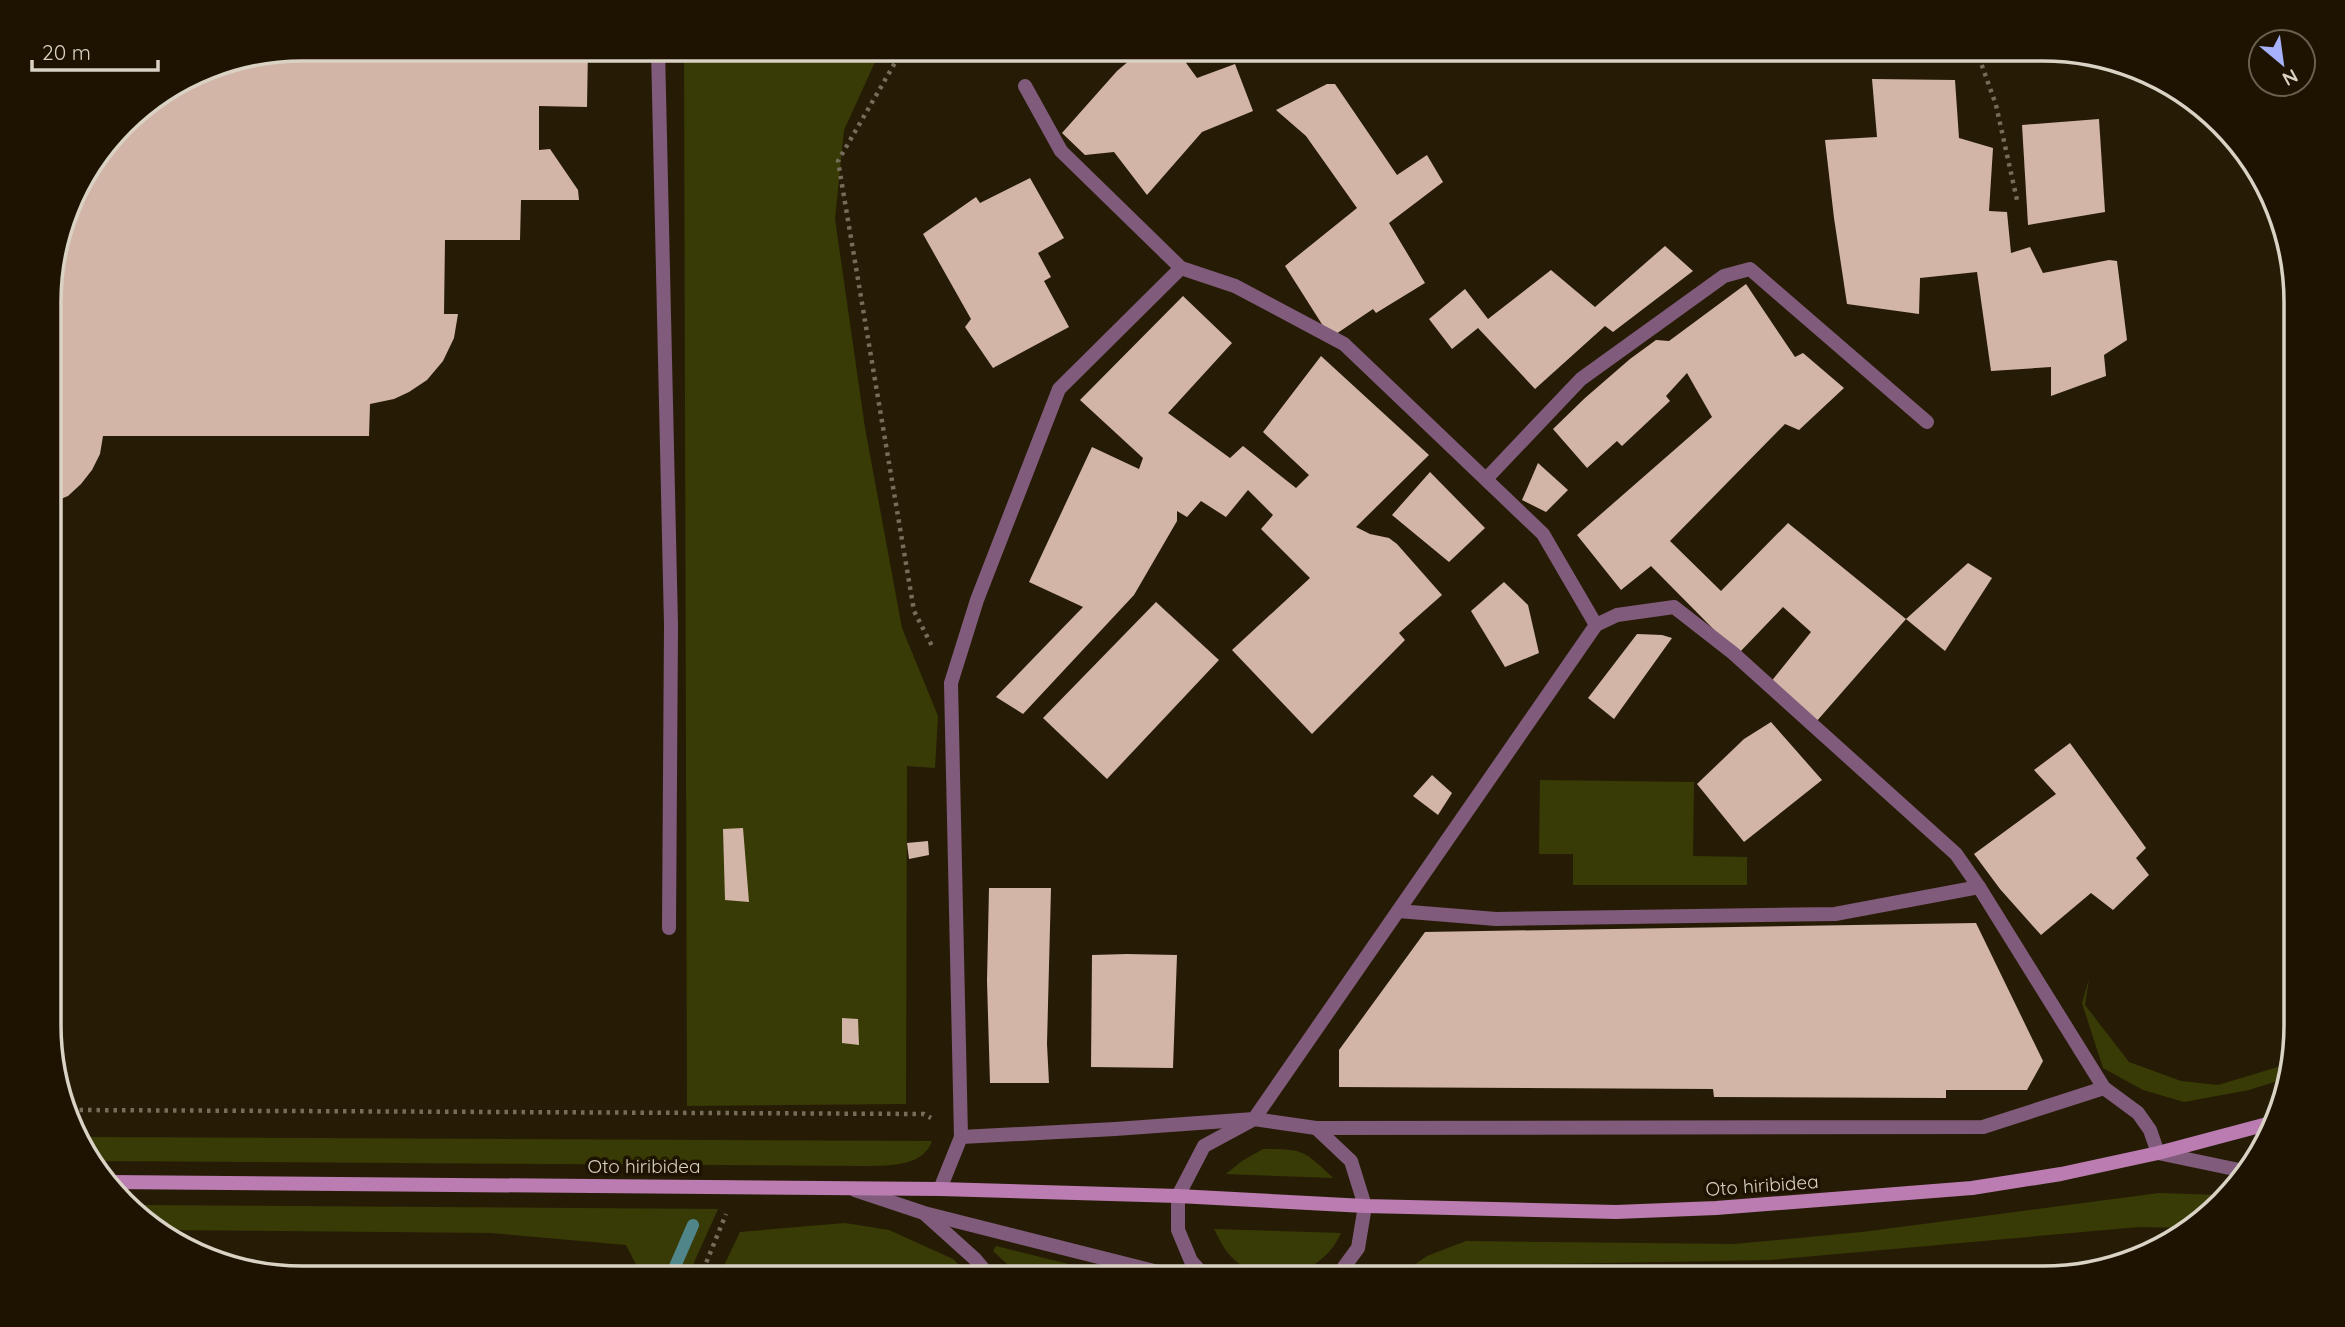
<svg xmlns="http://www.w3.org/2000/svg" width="2345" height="1327" font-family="Quicksand,sans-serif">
	<rect width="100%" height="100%" fill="#261c06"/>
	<g fill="#383b05">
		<path d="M 684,49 L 881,49 L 844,130 L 835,219 L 865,428 L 902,628 L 938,716 L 935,768 L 907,766 L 906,1104 L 687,1106 Z"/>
		<path d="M 1540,780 L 1694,782 L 1693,856 L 1747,857 L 1747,885 L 1573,885 L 1573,854 L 1539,854 Z"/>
		<path d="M 2089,979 L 2085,1005 L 2129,1062 L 2181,1081 L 2218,1085 L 2288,1064 L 2284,1079 L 2249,1090 L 2184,1102 L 2143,1090 L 2103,1068 L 2082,1003 Z"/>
		<path d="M 81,1137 L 932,1141 C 923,1166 892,1165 871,1166 L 90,1161 Z"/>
		<path d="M 1263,1149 C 1303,1149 1304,1150 1333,1178 L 1226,1174 L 1242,1161 Z"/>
		<path d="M 2159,1193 L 2222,1195 L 2190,1228 L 2139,1227 L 1770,1260 L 1497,1265 L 1440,1272 L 1432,1278 L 1395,1278 L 1427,1256 L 1466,1241 L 1734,1244 L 1862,1232 Z"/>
		<path d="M 134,1205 L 718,1209 L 687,1278 L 643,1278 L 626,1245 L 491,1233 L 161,1230 Z"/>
		<path d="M 845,1223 L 889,1230 L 953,1259 L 972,1278 L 718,1278 L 740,1232 Z"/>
		<path d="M 1214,1229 L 1341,1233 C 1321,1278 1261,1293 1228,1253 C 1222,1246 1218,1236 1214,1229 Z"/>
		<path d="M 996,1246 L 1125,1278 L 1022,1278 L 993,1251 Z"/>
	</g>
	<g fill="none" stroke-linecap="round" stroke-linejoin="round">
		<path stroke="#50858a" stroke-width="12" d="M 670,1278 L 693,1225"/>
	</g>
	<g fill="#d2b5a7">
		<path d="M 302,49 L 588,49 L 587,107 L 539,106 L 539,150 L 550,149 L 578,190 L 579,200 L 521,200 L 520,240 L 445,240 L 444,314 L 458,314 L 454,338 L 443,361 L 427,380 L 409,392 L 394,399 L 370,404 L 369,436 L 103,436 L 100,454 L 92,470 L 81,484 L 68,496 L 51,503 L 51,270 L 75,190 L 135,112 L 206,68 Z"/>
		<path d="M 1143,49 L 1176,49 L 1197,78 L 1235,64 L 1253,111 L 1202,132 L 1147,195 L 1114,152 L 1085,155 L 1062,133 L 1117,71 Z"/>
		<path d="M 1872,79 L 1955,80 L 1959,138 L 1993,148 L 1989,211 L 2007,212 L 2011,253 L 2030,247 L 2043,273 L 2109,260 L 2117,261 L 2127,340 L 2104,355 L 2106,376 L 2051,396 L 2051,367 L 1991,371 L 1977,272 L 1920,278 L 1919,314 L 1847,304 L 1834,218 L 1825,140 L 1877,137 Z"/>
		<path d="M 1327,84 L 1335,84 L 1397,175 L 1427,155 L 1443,182 L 1389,223 L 1425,283 L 1376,313 L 1373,309 L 1333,336 L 1325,329 L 1285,266 L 1357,208 L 1306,136 L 1276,110 Z"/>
		<path d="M 2099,119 L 2105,212 L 2028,225 L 2022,125 Z"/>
		<path d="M 1030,178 L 1064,238 L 1038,253 L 1051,277 L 1044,281 L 1069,327 L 993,368 L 965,327 L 971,319 L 923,234 L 976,197 L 980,203 Z"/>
		<path d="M 1665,246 L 1693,271 L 1613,332 L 1605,326 L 1535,389 L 1478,328 L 1452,349 L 1429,319 L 1465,289 L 1488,319 L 1551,270 L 1595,307 Z"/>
		<path d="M 1746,284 L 1795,357 L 1803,353 L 1844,388 L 1799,430 L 1785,424 L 1670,541 L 1721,591 L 1788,523 L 1906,619 L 1816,722 L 1770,683 L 1811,632 L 1783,607 L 1738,654 L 1651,566 L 1621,590 L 1577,535 L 1712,417 L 1687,373 L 1666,396 L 1670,401 L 1622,446 L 1617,441 L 1587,468 L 1553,429 L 1585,398 L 1630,359 L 1656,340 L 1669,341 Z"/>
		<path d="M 1183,296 L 1232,343 L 1168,413 L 1230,458 L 1243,446 L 1296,488 L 1309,475 L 1263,432 L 1321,356 L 1429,455 L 1356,527 L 1370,534 L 1389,538 L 1397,544 L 1442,595 L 1399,633 L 1405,640 L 1312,734 L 1232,650 L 1310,578 L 1261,529 L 1273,515 L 1248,490 L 1226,517 L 1201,501 L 1187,517 L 1177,511 L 1177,521 L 1134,595 L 1023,714 L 996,697 L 1083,607 L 1029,582 L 1092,447 L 1139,469 L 1143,458 L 1080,400 Z"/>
		<path d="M 1538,463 L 1568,490 L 1546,512 L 1522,500 Z"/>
		<path d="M 1430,472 L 1485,528 L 1449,562 L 1392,515 Z"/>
		<path d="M 1968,563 L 1992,578 L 1945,651 L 1906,619 Z"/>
		<path d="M 1504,582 L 1528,605 L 1539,653 L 1505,667 L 1471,611 Z"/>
		<path d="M 1156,602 L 1219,660 L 1107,779 L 1043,718 Z"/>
		<path d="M 1637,634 L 1662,635 L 1672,638 L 1614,719 L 1588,698 Z"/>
		<path d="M 1771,722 L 1822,780 L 1744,842 L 1697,784 L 1744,739 Z"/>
		<path d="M 2070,743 L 2146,848 L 2136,858 L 2149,875 L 2113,910 L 2091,893 L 2041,935 L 2000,889 L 1974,854 L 2056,794 L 2034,770 Z"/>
		<path d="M 1432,775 L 1452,793 L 1438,815 L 1413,796 Z"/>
		<path d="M 743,828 L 749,902 L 725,900 L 723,829 Z"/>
		<path d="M 928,841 L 929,855 L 909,859 L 907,843 Z"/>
		<path d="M 989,888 L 1051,888 L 1047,1044 L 1049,1083 L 990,1083 L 987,981 Z"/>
		<path d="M 1976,923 L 2043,1061 L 2027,1090 L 1946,1090 L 1946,1098 L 1714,1097 L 1713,1089 L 1339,1087 L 1339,1050 L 1425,932 Z"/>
		<path d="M 1127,954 L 1177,955 L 1173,1068 L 1091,1067 L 1092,955 Z"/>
		<path d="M 842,1018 L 858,1019 L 859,1045 L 842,1043 Z"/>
	</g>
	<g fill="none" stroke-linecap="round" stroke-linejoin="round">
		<g stroke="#756c5a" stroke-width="4.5" stroke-dasharray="3.5 5" stroke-linecap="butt">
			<path d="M 903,49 L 838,161 L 914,611 L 932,646"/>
			<path d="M 1976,49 L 1996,105 L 2017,200"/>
			<path d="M 71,1110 L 924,1114 L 931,1118"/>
			<path d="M 700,1278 L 726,1214"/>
		</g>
		<path stroke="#815b7b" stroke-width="14" d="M 658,49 L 671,625 L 669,928"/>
		<g stroke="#815b7b" stroke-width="14">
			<path d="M 1025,86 L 1061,151 L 1181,268 L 1235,286 L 1344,344 L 1543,534 L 1596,625"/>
			<path d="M 1486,479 L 1581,379 L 1724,276 L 1750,269 L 1927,422"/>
			<path d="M 1398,911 L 1496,919 L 1835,914 L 1979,887"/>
			<path d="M 1316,1128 L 1351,1161 L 1365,1206 L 1358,1248 L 1336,1278"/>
			<path d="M 961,1137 L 1115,1129 L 1254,1119 L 1316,1128 L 1983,1127 L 2104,1088"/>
			<path d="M 940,1189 L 961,1137 L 951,683 L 977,600 L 1059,389 L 1181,268"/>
			<path d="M 855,1190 L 924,1213 L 1182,1278"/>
			<path d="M 925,1214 L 975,1259 L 991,1278"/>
			<path d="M 1206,1278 L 1191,1261 L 1178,1230 L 1178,1196 L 1204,1146 L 1254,1119 L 1596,625 L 1617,615 L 1674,607 L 1733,653 L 1956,854 L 1979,887 L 2104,1088 L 2138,1113 L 2150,1130 L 2158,1153 L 2244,1171"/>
		</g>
		<path stroke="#ba7cb1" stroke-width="14" d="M 109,1182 L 940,1189 L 1178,1196 L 1365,1206 L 1616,1212 L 1716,1208 L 1972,1188 L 2061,1174 L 2158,1153 L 2271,1123"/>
	</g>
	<g text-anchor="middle" stroke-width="7" stroke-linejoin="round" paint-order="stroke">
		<g font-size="19" fill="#d9d2c5" stroke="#1d1300">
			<text x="644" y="1173">Oto hiribidea</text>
			<text transform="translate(1762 1185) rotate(-4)" y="7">Oto hiribidea</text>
		</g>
	</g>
	<path d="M0 0H2345V1327H0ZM302 61H2043A241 241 0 0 1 2284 302V1025A241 241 0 0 1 2043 1266H302A241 241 0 0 1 61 1025V302A241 241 0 0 1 302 61Z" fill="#1d1300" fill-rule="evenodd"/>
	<path fill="none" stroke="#d9d2c5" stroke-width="3.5" d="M302 61H2043A241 241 0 0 1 2284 302V1025A241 241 0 0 1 2043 1266H302A241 241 0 0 1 61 1025V302A241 241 0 0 1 302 61Z"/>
	<g transform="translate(2282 63) rotate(151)"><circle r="33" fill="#1d1300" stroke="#685f4f" stroke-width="2"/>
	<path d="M0-5L12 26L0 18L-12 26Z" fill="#a7b1fc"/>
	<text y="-10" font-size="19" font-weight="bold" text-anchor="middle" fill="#d9d2c5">N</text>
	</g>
	<path d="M32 60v10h126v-10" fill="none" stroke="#d9d2c5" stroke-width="3.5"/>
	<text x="42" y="60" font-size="21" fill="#d9d2c5" stroke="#1d1300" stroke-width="5" paint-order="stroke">20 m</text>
</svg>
